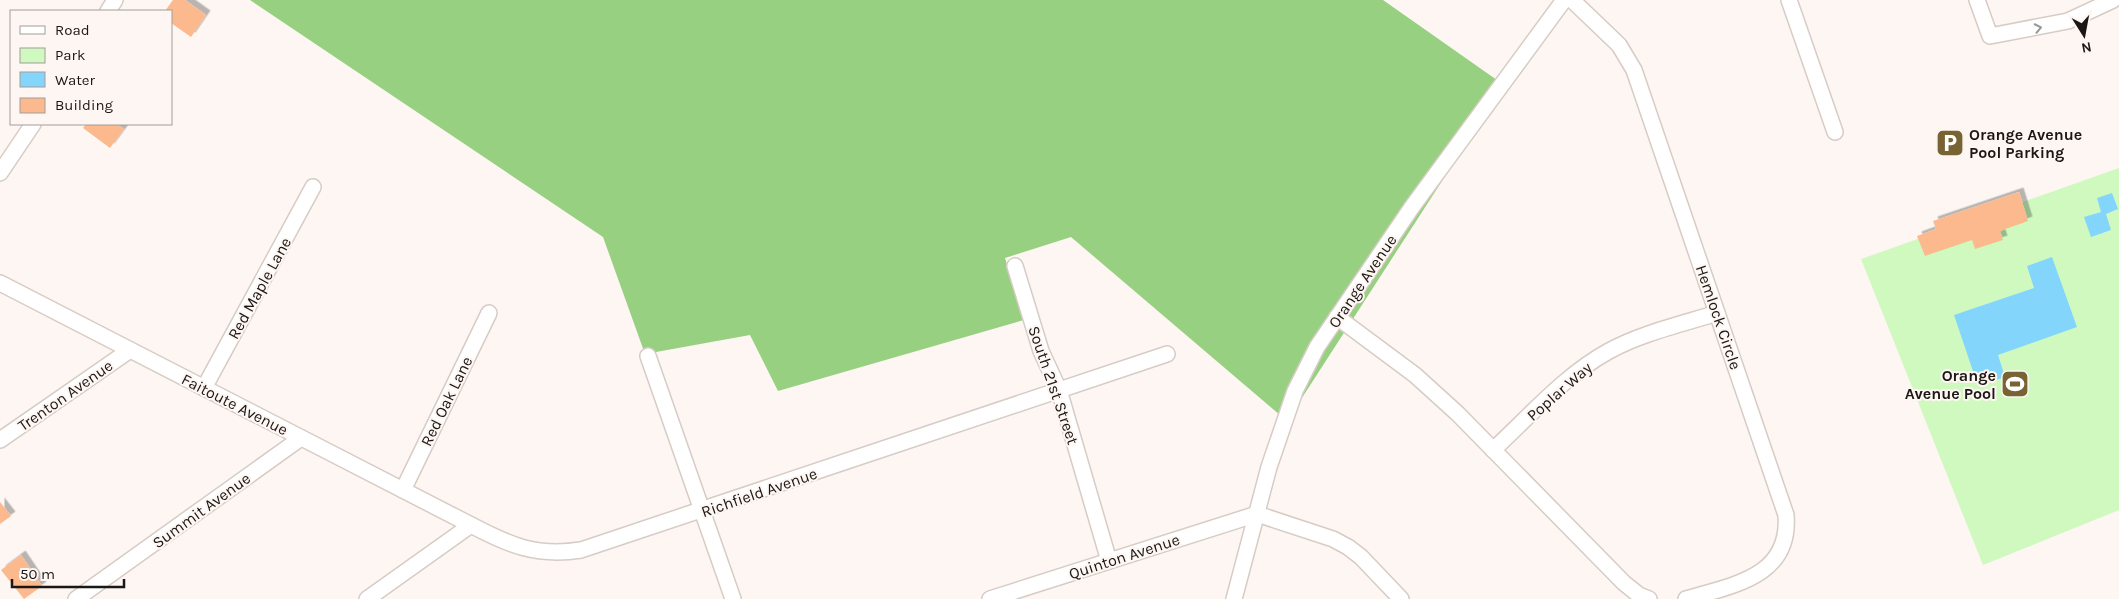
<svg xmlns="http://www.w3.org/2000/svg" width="2119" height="599" font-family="Karla,sans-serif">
	<defs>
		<filter id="shadow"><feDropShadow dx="4.5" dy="-4.5" stdDeviation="0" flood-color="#0004"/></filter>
	</defs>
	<rect width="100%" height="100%" fill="#fdf6f2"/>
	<path fill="#cff9bf" d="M 2119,168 L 2119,510 L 1983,565 L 1861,259 Z"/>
	<path fill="#97d081" d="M 250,0 L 1383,0 L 1504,85 L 1287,421 L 1071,237 L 1005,258 L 1024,320 L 778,391 L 750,335 L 645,354 L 603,237 Z"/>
	<g fill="#83d5fc">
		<path d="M 2112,193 L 2118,209 L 2106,214 L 2111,230 L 2091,237 L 2084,217 L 2101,212 L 2097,198 Z"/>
		<path d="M 2052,257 L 2077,327 L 1998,355 L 2005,377 L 1978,386 L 1954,315 L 2034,288 L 2027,266 Z"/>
	</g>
	<g fill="#fcb98d" filter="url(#shadow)">
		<path d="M 173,0 L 185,0 L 206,15 L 191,37 L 171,23 L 171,11 L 165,11 Z"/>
		<path d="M 86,124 L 116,124 L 124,129 L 110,148 L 83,128 Z"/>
		<path d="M 2019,192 L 2028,221 L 2000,231 L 2003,240 L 1975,249 L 1972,240 L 1925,256 L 1917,236 L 1936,229 L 1933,221 Z"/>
		<path d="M 0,502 L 11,516 L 0,524 Z"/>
		<path d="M 21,555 L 42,586 L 24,599 L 1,570 Z"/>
	</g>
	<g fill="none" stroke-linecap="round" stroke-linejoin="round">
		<defs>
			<g id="minor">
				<path d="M 1572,0 L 1619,45 L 1634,70 L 1786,515 C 1791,577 1733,585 1686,599"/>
				<path d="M 1789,0 L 1835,132"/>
				<path d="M 1977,0 L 1990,36 L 2068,21 L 2113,0"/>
				<path d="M 108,11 L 115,0"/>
				<path d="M 0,173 L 33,124"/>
				<path d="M 1015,266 L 1041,351 L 1059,390 L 1109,561"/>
				<path d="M 0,283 L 471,525"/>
				<path d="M 1337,317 L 1415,375 L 1458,414 L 1624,583 L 1639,595 L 1649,599"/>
				<path d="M 648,356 L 733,599"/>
				<path d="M 204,388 L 313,187"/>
				<path d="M 0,440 L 130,350"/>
				<path d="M 1493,450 C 1530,416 1565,375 1609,351 C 1642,333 1682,324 1717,313"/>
				<path d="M 403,490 L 489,313"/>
				<path d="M 76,599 L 301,438"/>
				<path d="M 367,599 L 471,525 C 509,545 536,557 581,550 L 1167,354"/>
				<path d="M 990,599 L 1257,514 L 1333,539 L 1348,547 L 1361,557 L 1401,599"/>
				<path d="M 1234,599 L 1269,467 L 1295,391 L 1317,347 L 1412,207 L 1564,0"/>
			</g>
		</defs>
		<use href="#minor" stroke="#d7ccc5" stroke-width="18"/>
		<use href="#minor" stroke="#fff" stroke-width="15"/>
	</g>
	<defs><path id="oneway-chevron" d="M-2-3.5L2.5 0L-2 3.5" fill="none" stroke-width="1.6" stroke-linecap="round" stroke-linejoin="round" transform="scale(1.25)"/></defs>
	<use stroke="#989795" href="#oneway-chevron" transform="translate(2038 28) rotate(-12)"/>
	<defs>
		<symbol id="parking-square" viewBox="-11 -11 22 22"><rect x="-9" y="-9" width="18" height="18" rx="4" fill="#786333" stroke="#fdf6f2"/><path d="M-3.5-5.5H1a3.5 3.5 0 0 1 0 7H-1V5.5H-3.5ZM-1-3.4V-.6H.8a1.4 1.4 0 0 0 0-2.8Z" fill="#fff"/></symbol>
		<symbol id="stadium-square" viewBox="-11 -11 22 22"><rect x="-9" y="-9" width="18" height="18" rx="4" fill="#786333" stroke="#fdf6f2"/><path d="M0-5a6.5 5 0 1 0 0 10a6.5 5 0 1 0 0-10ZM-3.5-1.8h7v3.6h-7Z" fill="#fff"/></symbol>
	</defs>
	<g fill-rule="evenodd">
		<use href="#parking-square" x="1934" y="127" width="32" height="32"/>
		<use href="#stadium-square" x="1999" y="368" width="32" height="32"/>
	</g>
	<g text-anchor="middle" stroke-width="4" stroke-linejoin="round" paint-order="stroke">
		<g font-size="16" font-weight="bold" fill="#1b1714" stroke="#fdf6f2" text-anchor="start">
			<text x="1969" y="140">Orange Avenue<tspan x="1969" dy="18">Pool Parking</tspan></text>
			<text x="1996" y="381" text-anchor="end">Orange<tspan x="1996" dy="18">Avenue Pool</tspan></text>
		</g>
		<g font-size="16" fill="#1b1714" stroke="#fdf6f2">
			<text transform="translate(1362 281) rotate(-56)" y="6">Orange Avenue</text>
			<text transform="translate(259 288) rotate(-61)" y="6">Red Maple Lane</text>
			<text transform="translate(1719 317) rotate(71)" y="6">Hemlock Circle</text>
			<text transform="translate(1054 385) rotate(71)" y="6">South 21st Street</text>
			<text transform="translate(1559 391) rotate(-41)" y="6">Poplar Way</text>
			<text transform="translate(65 395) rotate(-35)" y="6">Trenton Avenue</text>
			<text transform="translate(446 401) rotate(-64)" y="6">Red Oak Lane</text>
			<text transform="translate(235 404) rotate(27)" y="6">Faitoute Avenue</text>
			<text transform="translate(759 492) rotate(-19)" y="6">Richfield Avenue</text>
			<text transform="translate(201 510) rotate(-36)" y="6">Summit Avenue</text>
			<text transform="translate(1124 556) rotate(-18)" y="6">Quinton Avenue</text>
		</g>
	</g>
	<rect x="10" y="10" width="162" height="115" fill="#fdf6f2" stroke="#a39d99"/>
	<rect x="20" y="26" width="25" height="8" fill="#ffffff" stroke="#a39d99"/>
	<text x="55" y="35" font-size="15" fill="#1b1714">Road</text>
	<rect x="20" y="48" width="25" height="15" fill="#cff9bf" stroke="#a39d99"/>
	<text x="55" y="60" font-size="15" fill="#1b1714">Park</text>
	<rect x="20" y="72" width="25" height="15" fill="#83d5fc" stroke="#a39d99"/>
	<text x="55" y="85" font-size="15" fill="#1b1714">Water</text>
	<rect x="20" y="98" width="25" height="15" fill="#fcb98d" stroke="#a39d99"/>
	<text x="55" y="110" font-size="15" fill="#1b1714">Building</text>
	<g transform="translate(2084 35) rotate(169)" stroke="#fdf6f2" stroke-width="4" paint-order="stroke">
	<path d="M0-4L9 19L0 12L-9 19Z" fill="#1b1714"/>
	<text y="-8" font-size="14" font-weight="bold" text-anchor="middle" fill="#1b1714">N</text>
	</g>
	<path d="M12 579v8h112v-8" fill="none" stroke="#1b1714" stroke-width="2.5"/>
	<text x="20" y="579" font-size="15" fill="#1b1714" stroke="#fdf6f2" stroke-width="4" paint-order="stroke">50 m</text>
</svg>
